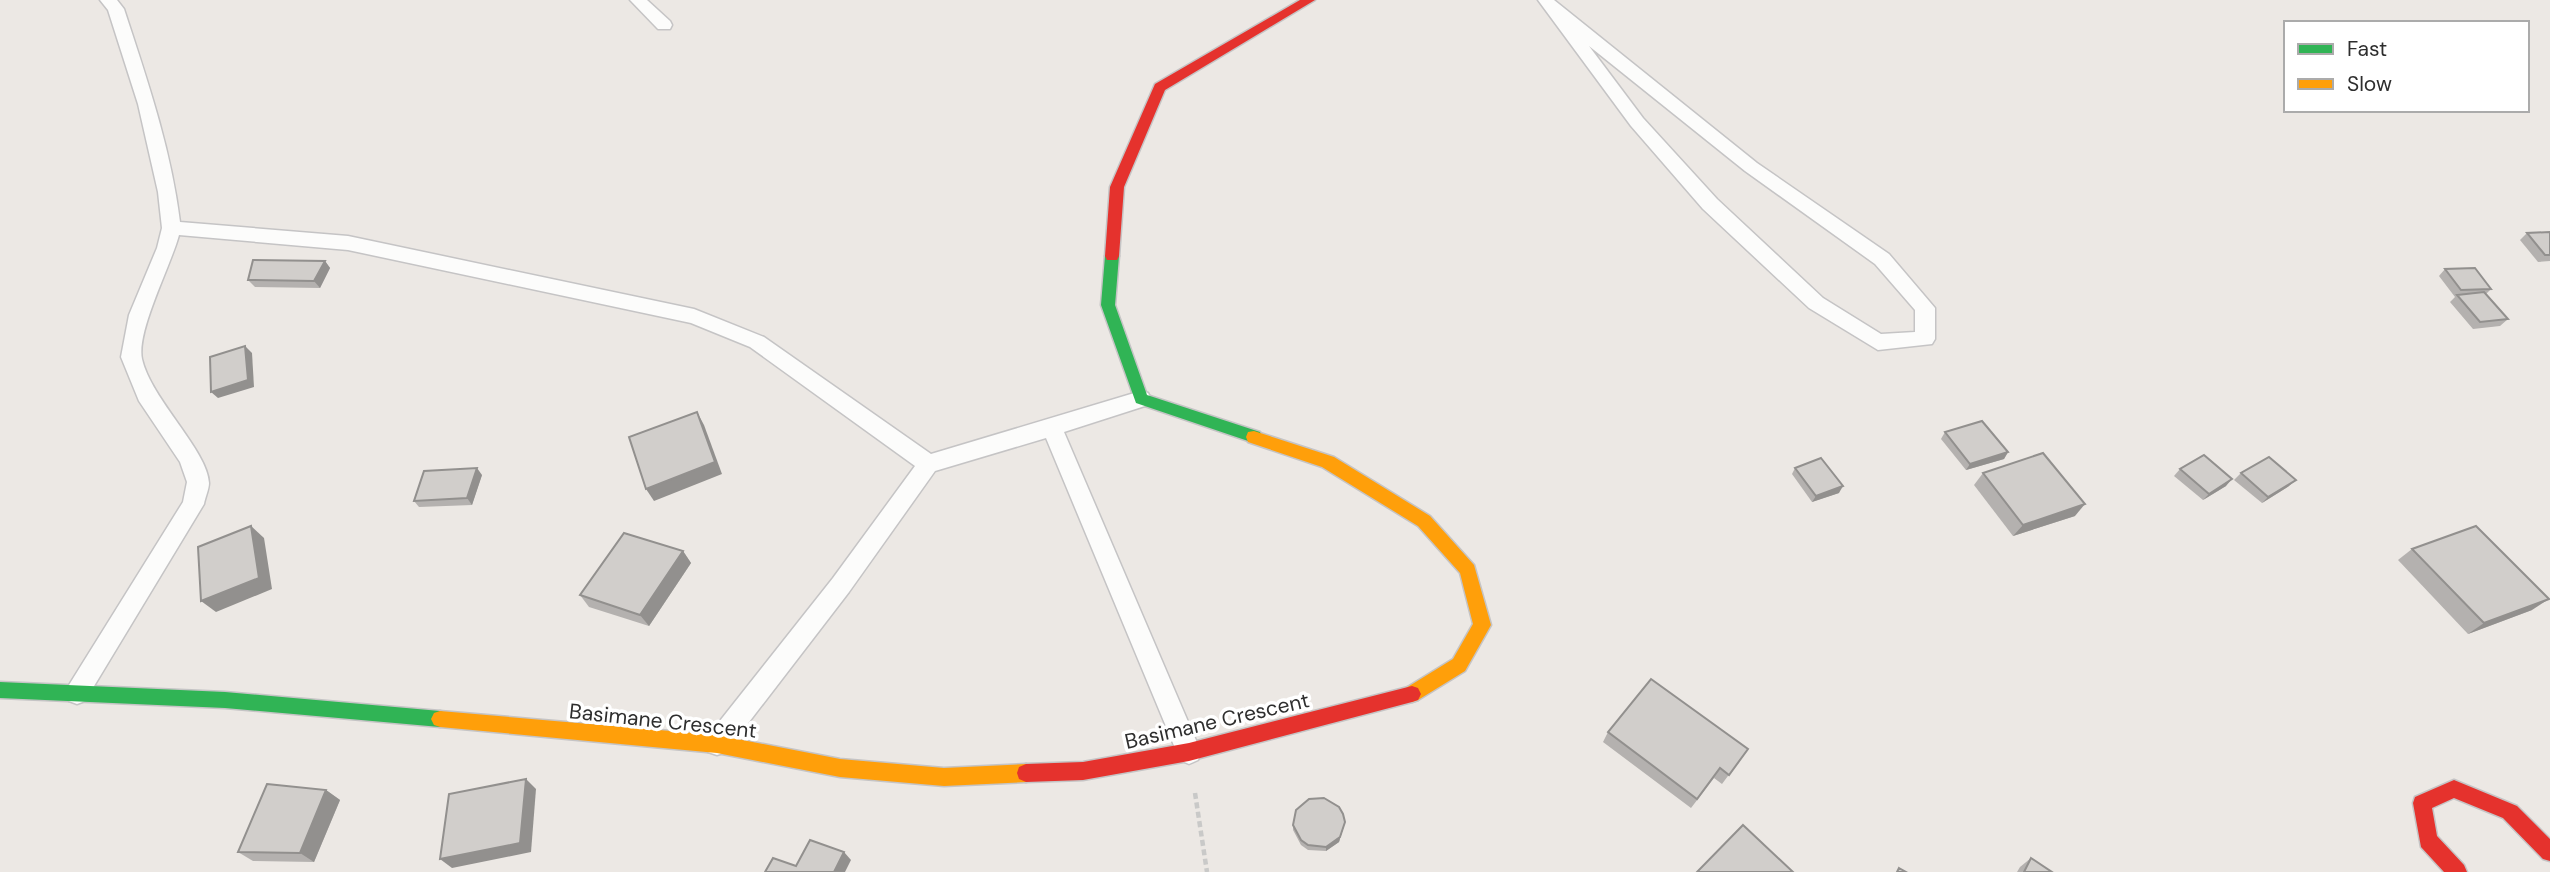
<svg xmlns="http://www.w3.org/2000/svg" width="2550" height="872" font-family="'DM Sans',sans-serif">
	<rect width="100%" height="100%" fill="#ece8e4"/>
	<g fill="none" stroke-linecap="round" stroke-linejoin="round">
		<defs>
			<g id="lane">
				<path d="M 100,0 L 117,0 L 124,9 C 147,79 171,149 180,222 L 348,236 L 694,309 L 764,337 L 931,454 L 1141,391 L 1148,393 L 1151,399 L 1148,405 L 1064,432 L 1201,752 L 1198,760 L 1189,764 L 1180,760 L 1046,438 L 935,471 L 849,592 L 726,752 L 717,755 L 708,752 L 705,744 L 708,736 L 833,578 L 915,466 L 750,347 L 691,323 L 348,250 L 179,235 C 171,265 136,332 142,359 C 151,399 208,451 209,483 C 209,489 205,498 204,504 L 85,701 L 77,704 L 69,701 L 65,693 L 69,685 L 183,502 L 187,482 L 180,462 L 139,401 L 121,357 L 129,315 L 157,248 L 162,228 L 158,192 L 138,104 L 108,10 Z"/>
				<path d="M 630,0 L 647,0 L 670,21 L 672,25 L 670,29 L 658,29 Z"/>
				<path d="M 1538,0 L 1554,0 L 1757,163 L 1889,254 L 1935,308 L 1935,339 L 1932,344 L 1878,350 L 1809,308 L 1703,209 L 1631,126 ZM 1589,46 L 1745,171 L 1875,264 L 1915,310 L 1915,332 L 1881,334 L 1823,298 L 1717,199 L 1643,118 Z"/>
			</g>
			<g id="fast">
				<path d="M 1112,251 L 1119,256 L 1115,305 L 1147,395 L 1260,432 L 1262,437 L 1260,442 L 1254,443 L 1136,403 L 1101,305 L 1105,256 Z"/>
				<path d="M 0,682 L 225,692 L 440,711 L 446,713 L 449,719 L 446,725 L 440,727 L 225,708 L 0,698 Z"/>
			</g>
			<g id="slow">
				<path d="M 1254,431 L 1334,457 L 1430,516 L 1474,565 L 1491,625 L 1465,671 L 1418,700 L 1412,702 L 1406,700 L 1403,694 L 1406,688 L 1453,659 L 1473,624 L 1460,573 L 1418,526 L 1322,467 L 1248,442 L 1246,437 L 1248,432 Z"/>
				<path d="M 440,711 L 717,735 L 840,759 L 944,768 L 1026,764 L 1033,767 L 1035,773 L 1033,779 L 1026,782 L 944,786 L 840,777 L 717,753 L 440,727 L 434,725 L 431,719 L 434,713 Z"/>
			</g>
			<g id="jam">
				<path d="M 1300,0 L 1315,0 L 1165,90 L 1124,187 L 1119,256 L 1117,260 L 1107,260 L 1105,256 L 1110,187 L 1155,84 Z"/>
				<path d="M 1412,686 L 1418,688 L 1421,694 L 1418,700 L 1412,702 L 1189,761 L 1083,780 L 1026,782 L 1019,779 L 1017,773 L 1019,767 L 1026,764 L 1083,762 L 1189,743 Z"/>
				<path d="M 2454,780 L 2517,806 L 2550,839 L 2550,861 L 2543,859 L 2503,818 L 2454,798 L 2432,808 L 2437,836 L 2464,865 L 2467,872 L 2444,872 L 2421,847 L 2413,803 L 2415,797 Z"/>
			</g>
		</defs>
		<use href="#lane" stroke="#c5c4c5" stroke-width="3"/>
		<use href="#fast" stroke="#c5c4c5" stroke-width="3"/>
		<use href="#slow" stroke="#c5c4c5" stroke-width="3"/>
		<use href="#jam" stroke="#c5c4c5" stroke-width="3"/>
		<path stroke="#c9c9c8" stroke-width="4.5" stroke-dasharray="6 3.5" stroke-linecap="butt" d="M 1195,793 L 1207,872"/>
		<use href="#lane" fill="#fcfcfb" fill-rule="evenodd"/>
		<use href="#fast" fill="#30b455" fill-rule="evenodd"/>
		<use href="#slow" fill="#ff9f0a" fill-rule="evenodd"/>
		<use href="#jam" fill="#e5322d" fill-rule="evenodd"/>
	</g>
	<g fill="#b4b1af">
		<path d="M 2550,232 L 2550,261 L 2538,262 L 2520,240 L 2527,233 Z"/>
		<path d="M 325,261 L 330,268 L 320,288 L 255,287 L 248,280 Z"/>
		<path d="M 2445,269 L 2491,289 L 2486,294 L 2508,319 L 2500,326 L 2473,329 L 2450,302 L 2455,297 L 2439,276 Z"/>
		<path d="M 1945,432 L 2008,452 L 2004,459 L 1966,470 L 1941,439 Z"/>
		<path d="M 1795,468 L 1839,493 L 1812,502 L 1792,474 Z"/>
		<path d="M 2180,469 L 2226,486 L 2203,500 L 2174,476 Z"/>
		<path d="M 1983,473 L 2075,516 L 2013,536 L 1974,485 Z"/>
		<path d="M 2241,473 L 2289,486 L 2262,503 L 2234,480 Z"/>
		<path d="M 482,475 L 472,505 L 419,507 L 414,501 Z"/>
		<path d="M 2412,549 L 2532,610 L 2468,634 L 2398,560 Z"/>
		<path d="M 683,551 L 691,563 L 649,626 L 589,607 L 580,595 Z"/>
		<path d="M 1608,732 L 1748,749 L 1722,784 L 1714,778 L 1691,808 L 1603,742 Z"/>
		<path d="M 326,790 L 340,800 L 314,862 L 253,861 L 238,852 Z"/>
		<path d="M 1345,822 L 1339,842 L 1326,851 L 1308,850 L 1301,845 L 1293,830 L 1293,825 Z"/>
		<path d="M 2031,858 L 2052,872 L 2017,872 L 2020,867 Z"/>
	</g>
	<g fill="#92908e">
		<path d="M 325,261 L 330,268 L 320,288 L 314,281 Z"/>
		<path d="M 245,346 L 252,353 L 254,387 L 218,398 L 211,392 Z"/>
		<path d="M 697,412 L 704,425 L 722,474 L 654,501 L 646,489 Z"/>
		<path d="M 2008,452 L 2004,459 L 1966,470 L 1970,464 Z"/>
		<path d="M 477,468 L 482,475 L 472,505 L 467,498 Z"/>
		<path d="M 2232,479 L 2226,486 L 2203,500 L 2209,494 Z"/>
		<path d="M 2296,480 L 2289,486 L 2262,503 L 2268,497 Z"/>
		<path d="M 1843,486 L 1839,493 L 1812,502 L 1816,496 Z"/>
		<path d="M 2085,504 L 2075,516 L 2013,536 L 2023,525 Z"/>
		<path d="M 251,526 L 264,538 L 272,589 L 216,612 L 201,601 Z"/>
		<path d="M 683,551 L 691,563 L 649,626 L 640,615 Z"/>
		<path d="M 2549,599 L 2532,610 L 2468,634 L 2484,623 Z"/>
		<path d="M 526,779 L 536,789 L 531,852 L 452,868 L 440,859 Z"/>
		<path d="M 326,790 L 340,800 L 314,862 L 300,853 Z"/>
		<path d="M 1345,822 L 1339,842 L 1326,851 L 1326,847 Z"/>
		<path d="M 844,852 L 851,860 L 845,872 L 834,872 Z"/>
	</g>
	<g fill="#d1cecb" stroke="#92908e" stroke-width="2">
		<path d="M 2550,232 L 2550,255 L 2545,255 L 2527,233 Z"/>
		<path d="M 253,260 L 325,261 L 314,281 L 248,280 Z"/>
		<path d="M 2475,268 L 2491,289 L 2461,290 L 2445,269 Z"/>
		<path d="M 2484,292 L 2508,319 L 2480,322 L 2457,295 Z"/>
		<path d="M 245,346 L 248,380 L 211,392 L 210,357 Z"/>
		<path d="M 697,412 L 715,462 L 646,489 L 629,437 Z"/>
		<path d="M 1982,421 L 2008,452 L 1970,464 L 1945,432 Z"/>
		<path d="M 2043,453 L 2085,504 L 2023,525 L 1983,473 Z"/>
		<path d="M 2204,455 L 2232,479 L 2209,494 L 2180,469 Z"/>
		<path d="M 2269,457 L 2296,480 L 2268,497 L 2241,473 Z"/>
		<path d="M 1821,458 L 1843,486 L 1816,496 L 1795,468 Z"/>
		<path d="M 477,468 L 467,498 L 414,501 L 424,471 Z"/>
		<path d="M 251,526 L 259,578 L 201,601 L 198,547 Z"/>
		<path d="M 2476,526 L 2549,599 L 2484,623 L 2412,549 Z"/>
		<path d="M 624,533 L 683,551 L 640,615 L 580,595 Z"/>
		<path d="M 1651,679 L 1748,749 L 1729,775 L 1720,768 L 1697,799 L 1608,732 Z"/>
		<path d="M 526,779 L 520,843 L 440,859 L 449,794 Z"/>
		<path d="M 267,784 L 326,790 L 300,853 L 238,852 Z"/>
		<path d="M 1324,798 L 1339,807 L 1343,814 L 1345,822 L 1340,837 L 1326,847 L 1308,845 L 1301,840 L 1293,825 L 1296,810 L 1309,799 Z"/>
		<path d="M 1743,825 L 1793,872 L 1697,872 Z"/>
		<path d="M 810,840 L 844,852 L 834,872 L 765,872 L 773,858 L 796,866 Z"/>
		<path d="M 2031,858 L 2052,872 L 2024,872 Z"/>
		<path d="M 1899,868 L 1906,872 L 1897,872 Z"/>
	</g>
	<g text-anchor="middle" stroke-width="7" stroke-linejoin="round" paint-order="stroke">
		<g font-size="21" fill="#2e2e2e" stroke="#fff">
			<text transform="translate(663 721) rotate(6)" y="7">Basimane Crescent</text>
			<text transform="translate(1217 721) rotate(-13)" y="7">Basimane Crescent</text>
		</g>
	</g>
	<rect x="2284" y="21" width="245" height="91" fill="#ffffff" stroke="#ababab" stroke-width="2"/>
	<rect x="2298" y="44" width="35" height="10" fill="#30b455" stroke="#ababab" stroke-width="2"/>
	<text x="2347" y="56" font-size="21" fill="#2e2e2e">Fast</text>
	<rect x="2298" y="79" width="35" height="10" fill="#ff9f0a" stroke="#ababab" stroke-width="2"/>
	<text x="2347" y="91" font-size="21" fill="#2e2e2e">Slow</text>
</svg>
